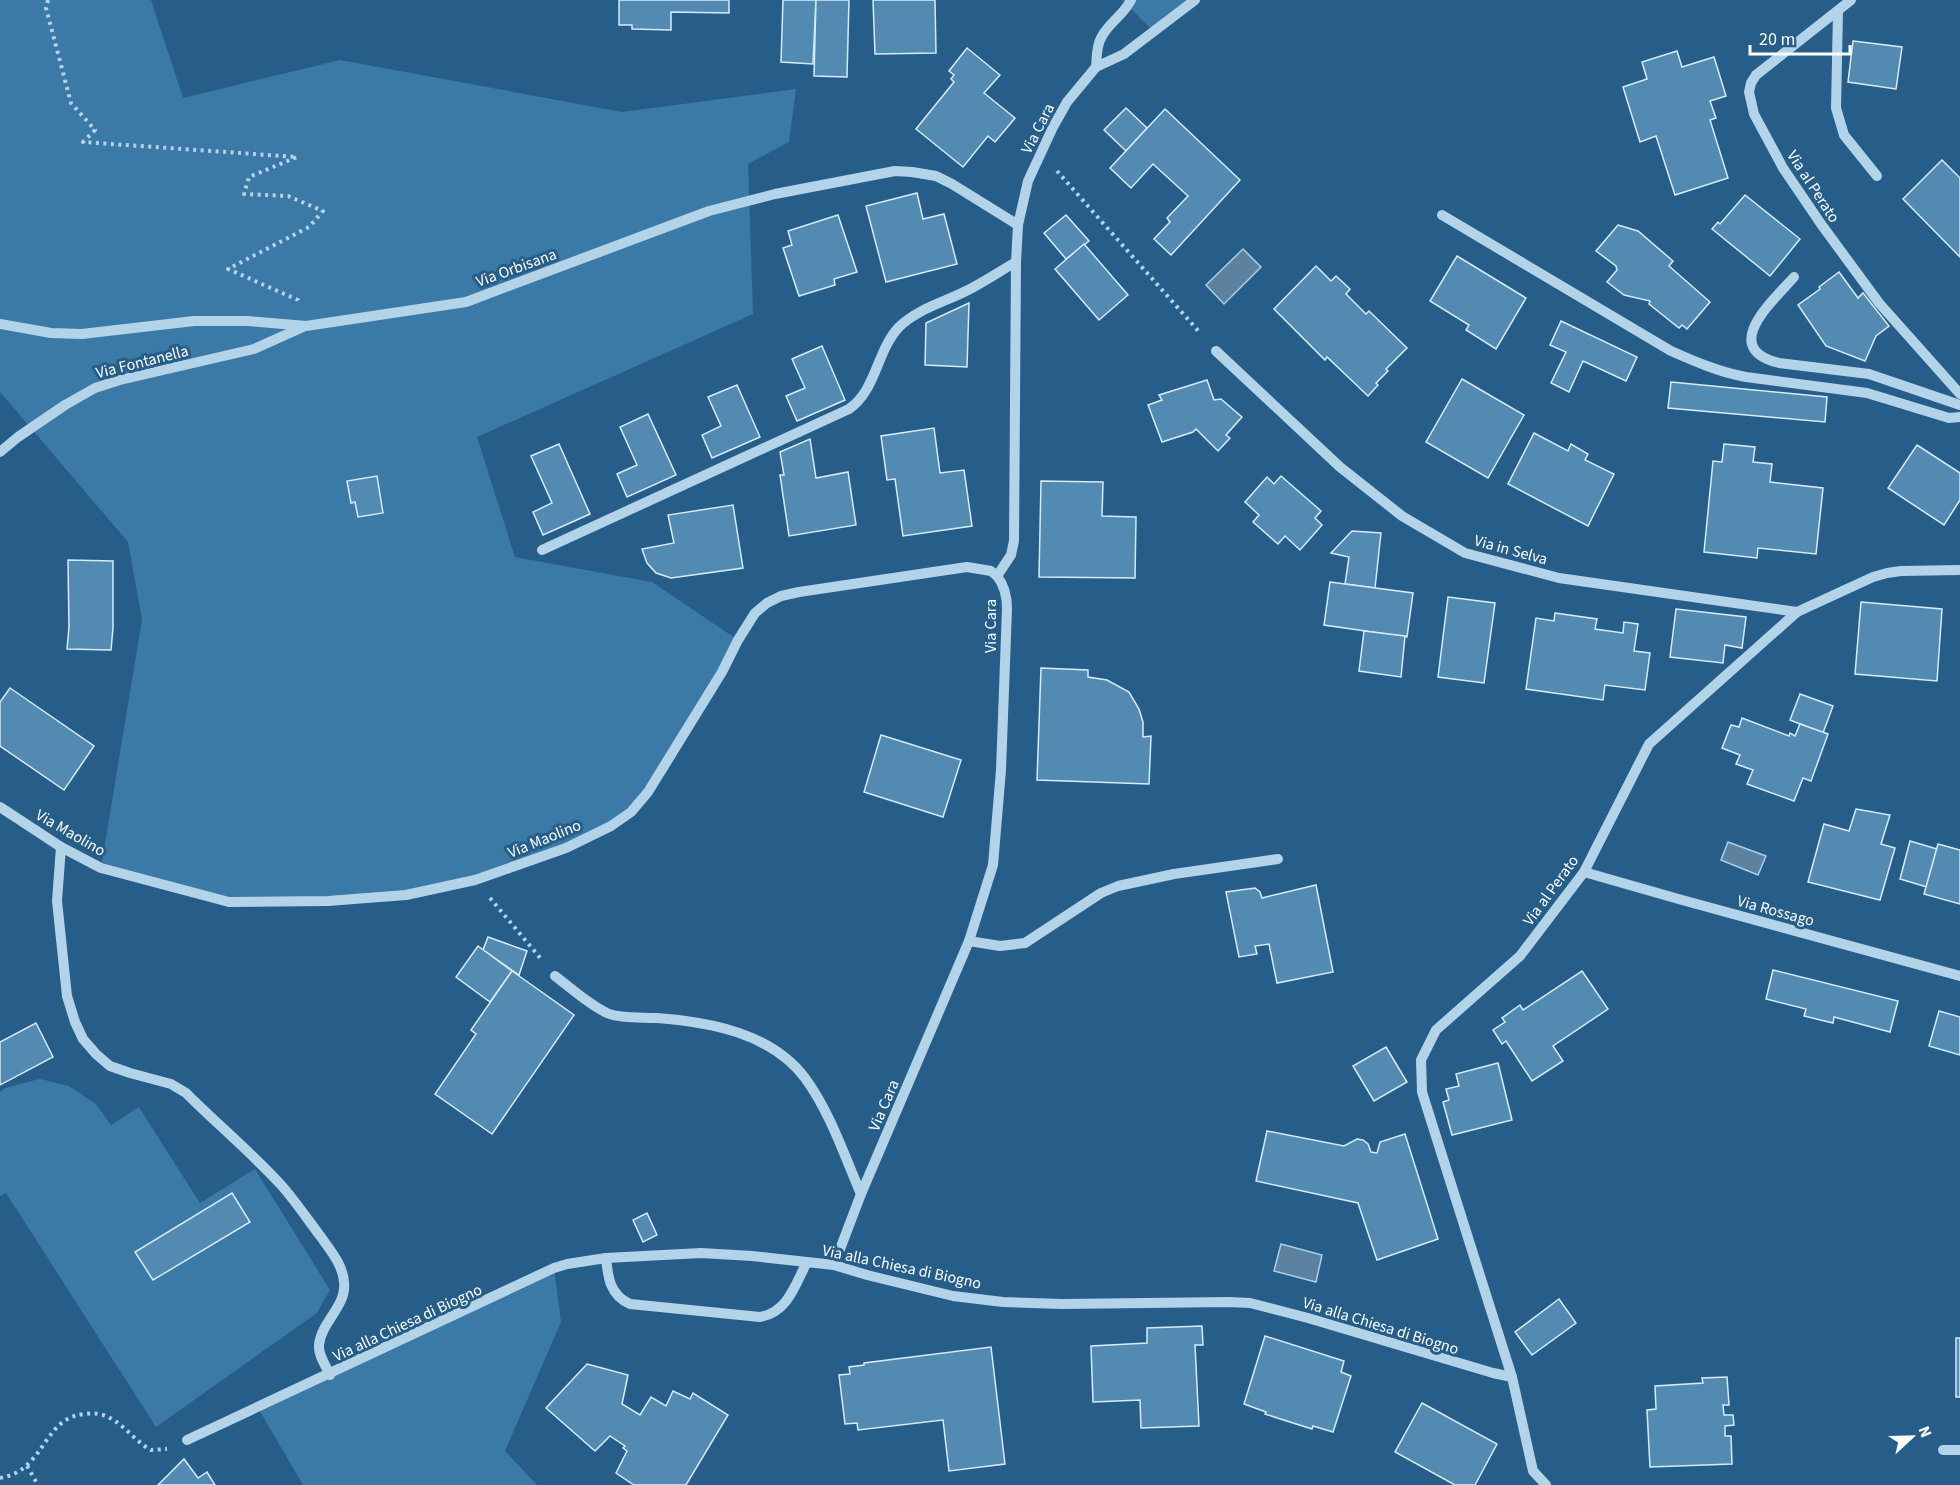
<svg xmlns="http://www.w3.org/2000/svg" width="1960" height="1485" font-family="'Source Sans 3',sans-serif">
	<rect width="100%" height="100%" fill="#265e89"/>
	<g fill="#3b79a6">
		<path d="M 0,0 L 151,0 L 183,98 L 340,60 L 622,112 L 796,89 L 789,142 L 748,164 L 753,314 L 477,437 L 515,557 L 652,582 L 738,640 L 631,812 L 566,848 L 406,895 L 229,902 L 101,868 L 142,620 L 128,542 L 0,392 Z"/>
		<path d="M 1122,0 L 1195,0 L 1154,32 Z"/>
		<path d="M 40,1079 L 69,1086 L 96,1104 L 111,1125 L 139,1107 L 200,1203 L 255,1169 L 330,1290 L 317,1313 L 156,1427 L 6,1193 L 0,1196 L 0,1092 L 5,1088 Z"/>
		<path d="M 554,1268 L 561,1322 L 505,1451 L 537,1485 L 303,1485 L 258,1408 Z"/>
	</g>
	<g fill="#5c829f" stroke="#a8cfea" stroke-width="1.5">
		<path d="M 1243,249 L 1261,267 L 1224,304 L 1206,285 Z"/>
		<path d="M 1728,842 L 1766,856 L 1758,875 L 1721,860 Z"/>
		<path d="M 1281,1244 L 1322,1255 L 1316,1282 L 1274,1271 Z"/>
	</g>
	<g fill="#538ab2" stroke="#d7eaf7" stroke-width="1.5">
		<path d="M 619,0 L 729,0 L 729,13 L 671,12 L 671,30 L 632,29 L 632,25 L 619,25 Z"/>
		<path d="M 783,0 L 816,0 L 813,64 L 781,62 Z"/>
		<path d="M 816,0 L 849,0 L 847,77 L 814,76 Z"/>
		<path d="M 873,0 L 935,0 L 936,53 L 875,54 Z"/>
		<path d="M 1853,41 L 1902,47 L 1896,89 L 1848,82 Z"/>
		<path d="M 967,48 L 1000,75 L 984,93 L 1015,118 L 995,142 L 988,136 L 963,167 L 916,129 L 954,82 L 951,79 L 954,75 L 949,71 Z"/>
		<path d="M 1677,51 L 1682,67 L 1714,57 L 1726,96 L 1710,101 L 1716,118 L 1710,120 L 1728,178 L 1675,195 L 1656,136 L 1640,142 L 1623,87 L 1647,79 L 1642,62 Z"/>
		<path d="M 1126,108 L 1147,128 L 1126,151 L 1104,130 Z"/>
		<path d="M 1165,109 L 1240,180 L 1171,255 L 1154,239 L 1170,222 L 1167,218 L 1188,196 L 1153,164 L 1131,188 L 1110,168 Z"/>
		<path d="M 1942,160 L 1960,178 L 1960,257 L 1903,199 Z"/>
		<path d="M 917,193 L 923,219 L 944,214 L 957,264 L 886,282 L 866,206 Z"/>
		<path d="M 1745,195 L 1800,239 L 1770,276 L 1712,229 L 1718,222 L 1720,224 Z"/>
		<path d="M 838,215 L 857,272 L 834,279 L 835,285 L 799,296 L 783,248 L 792,245 L 788,231 Z"/>
		<path d="M 1066,215 L 1089,241 L 1066,259 L 1044,233 Z"/>
		<path d="M 1618,225 L 1638,231 L 1673,261 L 1669,266 L 1710,302 L 1687,329 L 1682,325 L 1679,328 L 1649,304 L 1650,301 L 1624,295 L 1607,282 L 1617,270 L 1616,266 L 1596,251 Z"/>
		<path d="M 1084,244 L 1128,295 L 1099,320 L 1055,269 Z"/>
		<path d="M 1457,256 L 1526,298 L 1496,349 L 1466,330 L 1469,325 L 1430,301 Z"/>
		<path d="M 1316,266 L 1331,281 L 1336,276 L 1350,289 L 1346,294 L 1366,314 L 1369,311 L 1407,348 L 1386,369 L 1388,371 L 1376,383 L 1378,385 L 1368,396 L 1327,357 L 1325,360 L 1274,309 Z"/>
		<path d="M 1839,272 L 1858,298 L 1863,293 L 1889,326 L 1876,336 L 1865,361 L 1826,346 L 1798,305 L 1820,289 L 1819,287 Z"/>
		<path d="M 969,303 L 967,367 L 925,365 L 926,323 Z"/>
		<path d="M 1561,321 L 1637,357 L 1626,381 L 1583,361 L 1569,392 L 1551,383 L 1566,352 L 1550,345 Z"/>
		<path d="M 822,346 L 845,400 L 797,421 L 786,396 L 805,388 L 792,359 Z"/>
		<path d="M 1462,379 L 1524,415 L 1488,478 L 1426,442 Z"/>
		<path d="M 1207,380 L 1214,400 L 1221,399 L 1242,417 L 1226,435 L 1230,438 L 1218,451 L 1196,429 L 1193,432 L 1162,442 L 1148,405 L 1162,400 L 1159,395 Z"/>
		<path d="M 1671,382 L 1827,397 L 1825,422 L 1668,408 Z"/>
		<path d="M 737,385 L 760,437 L 712,458 L 702,435 L 721,426 L 708,397 Z"/>
		<path d="M 648,414 L 676,475 L 627,497 L 617,474 L 637,465 L 620,427 Z"/>
		<path d="M 934,428 L 940,473 L 964,470 L 972,526 L 903,536 L 895,479 L 887,480 L 881,436 Z"/>
		<path d="M 1534,433 L 1568,451 L 1571,444 L 1588,454 L 1585,460 L 1614,474 L 1588,526 L 1508,484 Z"/>
		<path d="M 810,439 L 816,478 L 848,472 L 856,525 L 789,536 L 780,475 L 784,475 L 780,452 Z"/>
		<path d="M 559,444 L 590,514 L 543,535 L 533,512 L 552,503 L 531,456 Z"/>
		<path d="M 1724,444 L 1755,447 L 1753,462 L 1772,464 L 1770,482 L 1823,488 L 1816,554 L 1758,548 L 1757,558 L 1704,552 L 1713,461 L 1722,462 Z"/>
		<path d="M 1917,445 L 1960,473 L 1960,500 L 1944,525 L 1888,488 Z"/>
		<path d="M 377,476 L 383,513 L 358,517 L 355,502 L 351,503 L 347,481 Z"/>
		<path d="M 1281,476 L 1321,511 L 1315,518 L 1322,525 L 1300,550 L 1285,536 L 1278,544 L 1253,522 L 1259,515 L 1245,502 L 1267,477 L 1274,484 Z"/>
		<path d="M 1041,481 L 1103,482 L 1102,516 L 1136,517 L 1135,578 L 1039,577 Z"/>
		<path d="M 733,505 L 743,568 L 671,578 L 656,573 L 647,563 L 642,549 L 674,543 L 668,515 Z"/>
		<path d="M 1352,531 L 1381,533 L 1375,588 L 1345,584 L 1349,557 L 1331,553 Z"/>
		<path d="M 68,560 L 113,561 L 113,628 L 111,650 L 67,649 L 69,627 Z"/>
		<path d="M 1330,582 L 1413,593 L 1407,637 L 1324,625 Z"/>
		<path d="M 1448,597 L 1495,603 L 1484,683 L 1438,677 Z"/>
		<path d="M 1861,602 L 1942,609 L 1937,681 L 1855,674 Z"/>
		<path d="M 1676,609 L 1746,617 L 1742,648 L 1725,645 L 1723,663 L 1670,657 Z"/>
		<path d="M 1555,613 L 1597,619 L 1595,629 L 1623,633 L 1624,622 L 1638,624 L 1634,651 L 1650,653 L 1645,690 L 1605,685 L 1603,700 L 1526,689 L 1536,618 L 1554,621 Z"/>
		<path d="M 1364,631 L 1405,636 L 1401,677 L 1359,671 Z"/>
		<path d="M 1041,668 L 1088,670 L 1088,677 L 1107,680 L 1129,692 L 1139,709 L 1143,722 L 1143,737 L 1151,736 L 1149,784 L 1037,780 Z"/>
		<path d="M 10,688 L 94,746 L 64,790 L 0,746 L 0,702 Z"/>
		<path d="M 1800,694 L 1833,706 L 1823,733 L 1790,720 Z"/>
		<path d="M 1742,718 L 1789,736 L 1790,733 L 1795,736 L 1800,724 L 1828,734 L 1811,781 L 1803,778 L 1794,801 L 1747,784 L 1753,770 L 1736,764 L 1740,755 L 1722,748 L 1731,725 L 1739,727 Z"/>
		<path d="M 881,735 L 961,760 L 943,817 L 864,792 Z"/>
		<path d="M 1856,809 L 1890,815 L 1881,844 L 1895,848 L 1880,900 L 1808,882 L 1824,824 L 1849,831 Z"/>
		<path d="M 1910,841 L 1937,849 L 1927,887 L 1900,879 Z"/>
		<path d="M 1938,844 L 1960,850 L 1960,904 L 1924,894 Z"/>
		<path d="M 1316,885 L 1333,972 L 1277,983 L 1269,944 L 1255,946 L 1257,954 L 1239,957 L 1226,892 L 1255,888 L 1260,892 L 1262,898 Z"/>
		<path d="M 488,937 L 527,951 L 519,975 L 483,950 Z"/>
		<path d="M 478,946 L 512,971 L 490,1002 L 456,977 Z"/>
		<path d="M 1773,970 L 1898,1001 L 1890,1032 L 1834,1017 L 1833,1023 L 1804,1016 L 1806,1009 L 1766,999 Z"/>
		<path d="M 512,971 L 574,1015 L 492,1134 L 435,1094 L 476,1034 L 471,1030 Z"/>
		<path d="M 1582,971 L 1608,1009 L 1553,1046 L 1563,1061 L 1532,1081 L 1506,1041 L 1502,1044 L 1493,1030 L 1505,1022 L 1502,1018 L 1520,1005 L 1523,1010 Z"/>
		<path d="M 1939,1011 L 1960,1017 L 1960,1055 L 1929,1046 Z"/>
		<path d="M 36,1023 L 53,1057 L 0,1085 L 0,1042 Z"/>
		<path d="M 1386,1047 L 1407,1082 L 1374,1101 L 1353,1066 Z"/>
		<path d="M 1498,1063 L 1512,1120 L 1452,1135 L 1443,1102 L 1449,1100 L 1446,1089 L 1459,1086 L 1456,1074 Z"/>
		<path d="M 1267,1131 L 1344,1146 L 1357,1139 L 1363,1140 L 1368,1144 L 1371,1152 L 1377,1153 L 1380,1142 L 1405,1134 L 1438,1239 L 1377,1260 L 1358,1203 L 1256,1181 Z"/>
		<path d="M 232,1193 L 250,1222 L 153,1280 L 135,1252 Z"/>
		<path d="M 647,1213 L 657,1235 L 643,1242 L 633,1220 Z"/>
		<path d="M 1559,1299 L 1576,1323 L 1532,1355 L 1515,1332 Z"/>
		<path d="M 1202,1326 L 1203,1345 L 1195,1345 L 1199,1426 L 1141,1428 L 1140,1400 L 1093,1402 L 1091,1346 L 1147,1343 L 1147,1328 Z"/>
		<path d="M 1265,1336 L 1344,1361 L 1341,1372 L 1351,1376 L 1333,1432 L 1313,1426 L 1312,1429 L 1265,1414 L 1266,1412 L 1244,1404 Z"/>
		<rect x="1956" y="1338" width="4" height="59"/>
		<path d="M 991,1347 L 1005,1464 L 949,1471 L 943,1420 L 858,1430 L 857,1423 L 845,1424 L 839,1375 L 850,1374 L 849,1367 L 864,1365 L 864,1363 Z"/>
		<path d="M 587,1364 L 628,1375 L 622,1404 L 640,1415 L 651,1397 L 666,1406 L 673,1391 L 690,1399 L 693,1393 L 728,1415 L 686,1485 L 634,1485 L 616,1473 L 627,1451 L 623,1448 L 625,1446 L 610,1436 L 595,1451 L 546,1408 Z"/>
		<path d="M 1727,1377 L 1729,1405 L 1723,1405 L 1724,1415 L 1733,1415 L 1734,1425 L 1725,1426 L 1725,1436 L 1731,1436 L 1732,1464 L 1650,1467 L 1647,1410 L 1656,1409 L 1655,1386 L 1703,1383 L 1702,1378 Z"/>
		<path d="M 1422,1403 L 1497,1444 L 1475,1485 L 1455,1485 L 1395,1452 Z"/>
		<path d="M 184,1459 L 198,1478 L 207,1472 L 215,1485 L 158,1485 Z"/>
	</g>
	<g fill="none" stroke-linecap="round" stroke-linejoin="round">
		<g stroke="#b3d3e9" stroke-width="4" stroke-dasharray="3 4.5" stroke-linecap="butt">
			<path d="M 48,0 L 46,8 L 71,103 L 95,130 L 83,142 L 297,157 L 249,177 L 244,194 L 288,196 L 323,211 L 309,227 L 228,269 L 298,300 L 299,304"/>
			<path d="M 1057,171 L 1201,334"/>
			<path d="M 490,898 L 541,959"/>
			<path d="M 27,1466 L 38,1485"/>
			<path d="M 0,1478 C 11,1476 20,1472 28,1464 C 47,1446 54,1416 85,1414 C 91,1413 97,1413 103,1415 C 122,1421 134,1441 151,1450 L 167,1449"/>
		</g>
		<g stroke="#b3d3e9" stroke-width="10">
			<path d="M 1851,0 L 1756,75 L 1751,83 L 1749,92 L 1754,114 L 1783,168 L 1821,224 L 1879,303 L 1960,394"/>
			<path d="M 1838,11 L 1836,108 L 1844,135 L 1877,176"/>
			<path d="M 1096,67 C 1097,58 1096,47 1101,38 C 1108,23 1124,15 1131,0"/>
			<path d="M 1442,215 L 1671,351 C 1696,362 1719,372 1746,377 L 1867,393 L 1949,418 L 1960,417"/>
			<path d="M 1794,277 C 1772,302 1719,348 1779,363 L 1869,374 L 1960,405"/>
			<path d="M 0,324 L 51,333 L 82,334 L 194,321 L 248,321 L 306,326 L 466,302 L 709,211 L 775,194 L 895,171 L 912,172 L 936,176 L 952,184 L 1018,225"/>
			<path d="M 1216,351 L 1340,467 L 1402,516 L 1465,553 L 1559,578 L 1797,612"/>
			<path d="M 0,452 L 18,437 L 65,405 L 95,388 L 120,380 L 254,349 L 303,327"/>
			<path d="M 542,550 L 849,409 C 876,391 877,350 899,327 C 917,309 945,302 968,290 C 984,282 1000,271 1016,262"/>
			<path d="M 0,807 L 61,847 L 101,868 L 229,902 L 328,901 L 406,895 L 475,880 L 566,848 L 611,826 L 631,812 L 648,792 L 722,672 L 738,640 L 755,613 L 767,603 L 781,596 L 799,592 L 967,567 L 991,571 L 997,576"/>
			<path d="M 61,847 L 57,901 L 67,996 L 75,1022 L 83,1039 L 96,1054 L 110,1066 L 130,1073 L 171,1084 L 186,1093 C 217,1124 252,1153 282,1186 C 296,1202 308,1220 321,1237 C 330,1250 343,1265 344,1282 C 347,1306 321,1322 319,1345 C 318,1355 326,1366 330,1375"/>
			<path d="M 1584,872 L 1682,900 L 1960,976"/>
			<path d="M 969,941 L 1000,946 L 1025,943 L 1101,893 L 1118,886 L 1174,874 L 1278,859"/>
			<path d="M 555,976 C 571,988 588,1004 607,1013 C 621,1019 642,1017 657,1018 C 710,1022 771,1033 805,1078 C 830,1112 844,1155 861,1194"/>
			<path d="M 606,1258 C 608,1278 610,1295 630,1304 L 760,1317 C 788,1312 795,1285 807,1262"/>
			<path d="M 834,1265 L 861,1194 L 969,941 L 993,865 L 1001,770 L 1007,609 C 1007,596 1005,586 997,576 L 1011,555 L 1014,541 L 1016,262 L 1018,225 L 1028,181 L 1053,127 L 1067,102 L 1096,67 L 1124,54 L 1195,0"/>
			<path d="M 1512,1377 L 1422,1092 L 1421,1060 L 1436,1030 L 1520,956 L 1584,872 L 1649,744 L 1797,612 L 1873,577 L 1887,573 L 1901,571 L 1960,570"/>
			<path d="M 187,1440 L 554,1268 L 567,1264 L 606,1258 L 701,1253 L 752,1256 L 834,1265 L 867,1275 L 953,1296 L 1003,1302 L 1062,1304 L 1229,1302 L 1250,1303 L 1308,1318 L 1493,1373 L 1512,1377 L 1533,1471 L 1546,1485"/>
			<path d="M 1943,1450 L 1960,1450"/>
		</g>
	</g>
	<g text-anchor="middle" stroke-width="6" stroke-linejoin="round" paint-order="stroke">
		<g font-size="16" fill="#fff" stroke="#265e89">
			<text transform="translate(1037 128) rotate(-63)" y="6">Via Cara</text>
			<text transform="translate(1814 186) rotate(57)" y="6">Via al Perato</text>
			<text transform="translate(516 267) rotate(-20)" y="6">Via Orbisana</text>
			<text transform="translate(142 361) rotate(-14)" y="6">Via Fontanella</text>
			<text transform="translate(1511 549) rotate(15)" y="6">Via in Selva</text>
			<text transform="translate(990 626) rotate(-90)" y="6">Via Cara</text>
			<text transform="translate(71 832) rotate(30)" y="6">Via Maolino</text>
			<text transform="translate(544 838) rotate(-22)" y="6">Via Maolino</text>
			<text transform="translate(1550 890) rotate(-54)" y="6">Via al Perato</text>
			<text transform="translate(1776 910) rotate(15)" y="6">Via Rossago</text>
			<text transform="translate(883 1105) rotate(-67)" y="6">Via Cara</text>
			<text transform="translate(902 1266) rotate(12)" y="6">Via alla Chiesa di Biogno</text>
			<text transform="translate(407 1322) rotate(-25)" y="6">Via alla Chiesa di Biogno</text>
			<text transform="translate(1381 1325) rotate(17)" y="6">Via alla Chiesa di Biogno</text>
		</g>
	</g>
	<g transform="translate(1912 1437) rotate(68)" stroke="#265e89" stroke-width="4.5" paint-order="stroke">
	<path d="M0-4.5L10 22L0 15L-10 22Z" fill="#ffffff"/>
	<text y="-9" font-size="16" font-weight="bold" text-anchor="middle" fill="#ffffff">N</text>
	</g>
	<path d="M1750 45v9h100v-9" fill="none" stroke="#ffffff" stroke-width="3"/>
	<text x="1759" y="45" font-size="18" fill="#ffffff" stroke="#265e89" stroke-width="4.5" paint-order="stroke">20 m</text>
</svg>
